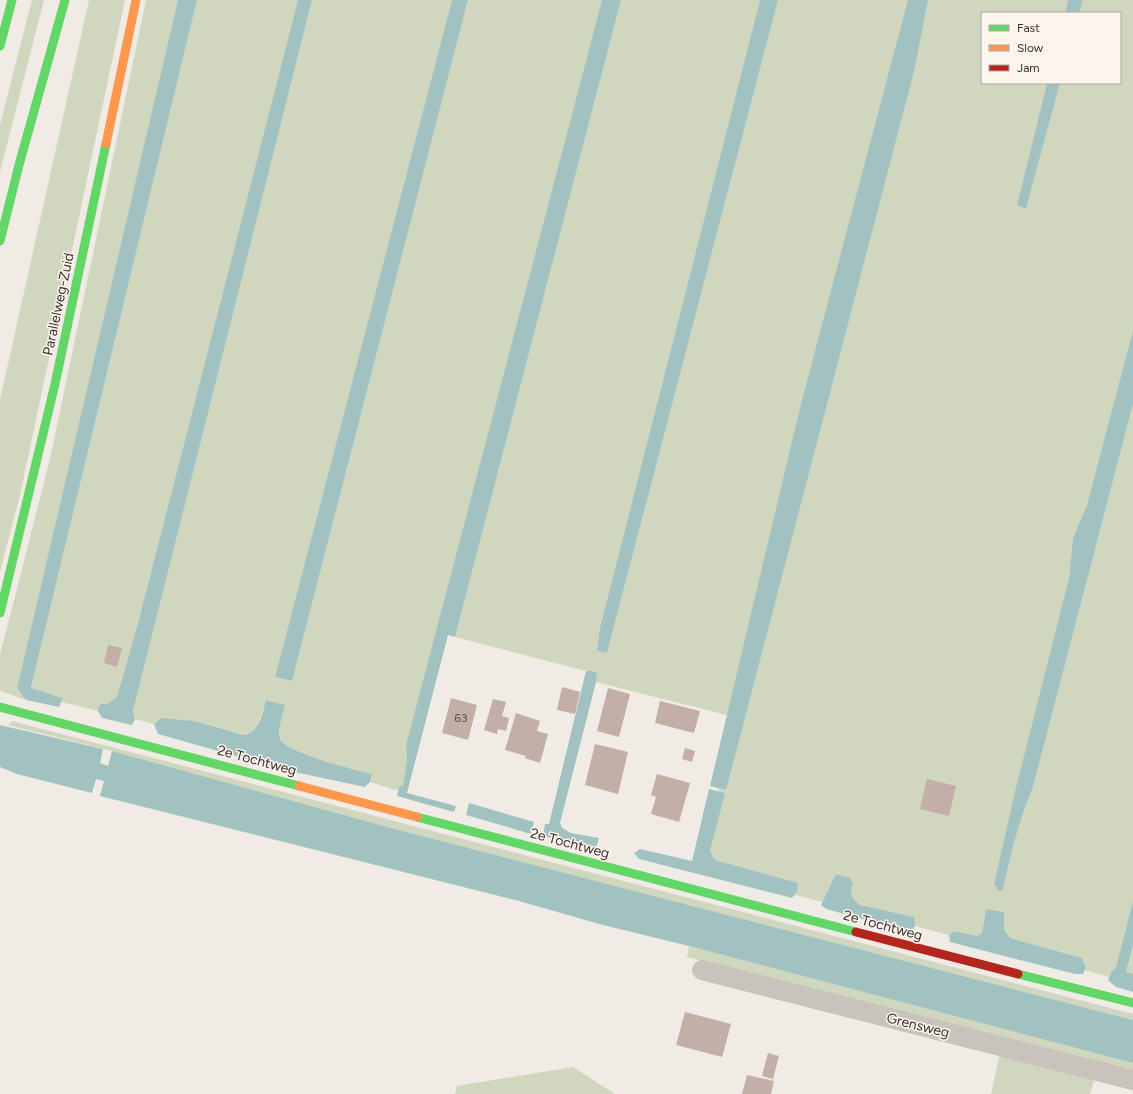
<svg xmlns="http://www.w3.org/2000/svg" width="1133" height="1094" font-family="Figtree,sans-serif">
	<rect width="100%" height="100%" fill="#f0ebe5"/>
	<g fill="#d1d6bf">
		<path d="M 32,0 L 44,0 L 0,172 L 0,125 Z"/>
		<path d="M 89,0 L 125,0 L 20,495 L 0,572 L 0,400 Z"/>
		<path d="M 146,0 L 178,0 L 17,688 L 26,700 L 0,691 L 0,655 L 50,459 Z"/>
		<path d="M 197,0 L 298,0 L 138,623 L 117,697 L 107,704 L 100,704 L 98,711 L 62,702 L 63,698 L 31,689 Z"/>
		<path d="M 312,0 L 452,0 L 275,677 L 292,681 L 468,0 L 602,0 L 406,745 L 407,760 L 403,786 L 400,785 L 399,791 L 370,782 L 372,774 C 356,770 286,753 280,739 C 277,729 283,715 285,706 L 267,700 C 260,714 260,731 243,735 L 195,721 L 161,718 L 154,724 L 135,719 L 133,711 Z"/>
		<path d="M 621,0 L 760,0 L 600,626 L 597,651 L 607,653 L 778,0 L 912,0 L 727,715 L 596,682 L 596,673 L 592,671 L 586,671 L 455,637 Z"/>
		<path d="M 928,0 L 1068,0 L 1065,13 L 982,13 L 982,83 L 1047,83 L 1017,205 L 1026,209 L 1060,83 L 1120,83 L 1120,13 L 1079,13 L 1083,0 L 1133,0 L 1133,330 L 1087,505 L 1073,538 L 1069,578 L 1014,795 L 994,884 L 1003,890 C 1010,855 1019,821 1033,787 L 1133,404 L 1133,901 L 1116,967 L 1111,972 L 1109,977 L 1085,970 L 1086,967 L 1082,958 L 1010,938 L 1004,930 L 1004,912 L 986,909 L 982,933 L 977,936 L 954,931 L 949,935 L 915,926 L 913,917 L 860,905 C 852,899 849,893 853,883 L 850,878 L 836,874 L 823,902 L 795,895 L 797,892 L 797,883 L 715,860 L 710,851 L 724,793 L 718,791 L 719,788 L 725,790 L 915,68 Z"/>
		<path d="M 12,721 L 1133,1014 L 1133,1020 L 391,828 L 112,751 L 8,725 Z"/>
		<path d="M 1133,945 L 1133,974 L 1126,972 Z"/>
		<path d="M 689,946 L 1133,1063 L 1133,1074 L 1012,1044 L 687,957 Z"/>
		<path d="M 1000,1054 L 1095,1077 L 1090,1094 L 991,1094 Z"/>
		<path d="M 573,1067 L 615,1094 L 455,1094 L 457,1086 Z"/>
	</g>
	<g fill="#a1c2c1">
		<path d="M 178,0 L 197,0 L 31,688 L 63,698 L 59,707 L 26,700 L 17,688 Z"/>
		<path d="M 298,0 L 312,0 L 133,711 L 135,719 L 132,725 L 102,718 L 98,711 L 100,704 L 107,704 L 117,697 L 138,623 Z"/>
		<path d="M 452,0 L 468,0 L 292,681 L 275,677 Z"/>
		<path d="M 602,0 L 621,0 L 455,637 L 448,635 L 407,793 L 456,806 L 454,812 L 397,796 L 400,785 L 403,786 L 407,760 L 406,745 Z"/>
		<path d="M 760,0 L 778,0 L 607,653 L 597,651 L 600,627 Z"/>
		<path d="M 908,0 L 928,0 L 915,68 L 726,790 L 710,786 L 801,404 Z"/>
		<path d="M 1068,0 L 1083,0 L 1079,13 L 1065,13 Z"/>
		<path d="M 1047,83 L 1060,83 L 1026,209 L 1017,205 Z"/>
		<path d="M 1133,330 L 1133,404 L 1033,787 C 1019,821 1010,855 1003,890 L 999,891 L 994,884 L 1014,795 L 1069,578 L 1073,538 L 1087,505 Z"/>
		<path d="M 586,671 L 592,671 L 597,673 L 596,682 L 560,823 L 562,828 L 571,833 L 599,838 L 596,848 L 543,836 L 545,824 L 549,824 Z"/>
		<path d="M 266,700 L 285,705 C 283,715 277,729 280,739 C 286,753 356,770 372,774 L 370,782 L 365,787 L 285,770 L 158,734 L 154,724 L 161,718 L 195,721 L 243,735 C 260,732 262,714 266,700 Z"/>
		<path d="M 0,725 L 103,749 L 100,763 L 108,766 L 112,751 L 391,828 L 1133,1020 L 1133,1063 L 689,946 L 603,925 L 519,901 L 100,796 L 104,781 L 96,779 L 92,793 L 17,774 L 0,767 Z"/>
		<path d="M 709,789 L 725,793 L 710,851 L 715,860 L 798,883 L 797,892 L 792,898 L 639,859 L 634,853 L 640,849 L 692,861 Z"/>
		<path d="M 469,803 L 534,822 L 531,834 L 466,815 Z"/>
		<path d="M 836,874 L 850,878 L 853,883 C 849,893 852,899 860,905 L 914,917 L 915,926 L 911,932 L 826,909 L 821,905 Z"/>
		<path d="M 1133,901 L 1133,945 L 1126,972 L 1133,974 L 1133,992 L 1116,987 L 1108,980 L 1111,972 L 1116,967 Z"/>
		<path d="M 986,909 L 1004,912 L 1004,930 L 1010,938 L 1082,958 L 1086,967 L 1083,974 L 1075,974 L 950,942 L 949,935 L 954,931 L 977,936 L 982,933 Z"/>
	</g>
	<g fill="#c3afa7">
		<path d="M 108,645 L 122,648 L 117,667 L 104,663 Z"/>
		<path d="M 562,687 L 580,692 L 575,714 L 557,710 Z"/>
		<path d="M 608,688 L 630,694 L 619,737 L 597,731 Z"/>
		<path d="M 451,698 L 477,705 L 468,740 L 442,733 Z"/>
		<path d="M 493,699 L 506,702 L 502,716 L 509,718 L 506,731 L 498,729 L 497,734 L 484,730 Z"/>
		<path d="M 660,701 L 700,711 L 694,733 L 655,723 Z"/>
		<path d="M 516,713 L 540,721 L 537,731 L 548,734 L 540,763 L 525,758 L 526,756 L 505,750 Z"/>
		<path d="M 595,744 L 628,752 L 618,794 L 585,785 Z"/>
		<path d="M 685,748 L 695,751 L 692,762 L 682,759 Z"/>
		<path d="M 657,774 L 690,783 L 679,822 L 651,814 L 656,797 L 651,795 Z"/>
		<path d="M 927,779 L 956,786 L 949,816 L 920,809 Z"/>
		<path d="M 685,1012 L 731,1024 L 722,1057 L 676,1045 Z"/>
		<path d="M 768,1053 L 779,1056 L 773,1079 L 762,1076 Z"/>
		<path d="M 747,1075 L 774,1081 L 771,1094 L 742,1094 Z"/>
	</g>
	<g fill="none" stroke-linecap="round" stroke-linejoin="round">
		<path stroke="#c9c3be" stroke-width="20" d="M 702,970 L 1133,1080"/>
		<g stroke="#63d668" stroke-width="9">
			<path d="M 0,46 L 12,0"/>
			<path d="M 0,241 L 19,165 L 65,0"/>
			<path d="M 0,613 L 55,384 L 106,144"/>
			<path d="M 0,707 L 299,786"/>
			<path d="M 417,817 L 856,932"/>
			<path d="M 1018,974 L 1133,1003"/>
		</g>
		<g stroke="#ff974d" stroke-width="9">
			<path d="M 106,144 L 136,0"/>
			<path d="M 299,786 L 417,817"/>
		</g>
		<path stroke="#b3261e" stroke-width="9" d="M 856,932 L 1018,974"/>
	</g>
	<g text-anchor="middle" stroke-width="3" stroke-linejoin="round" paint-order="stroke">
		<g font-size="12" fill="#5d504a">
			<text x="461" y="722">63</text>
		</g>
		<g font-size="14" fill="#3b302b" stroke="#fbf5ee">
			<text transform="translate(58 304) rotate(-78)" y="5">Parallelweg-Zuid</text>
			<text transform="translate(257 760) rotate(15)" y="5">2e Tochtweg</text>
			<text transform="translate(570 843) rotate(15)" y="5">2e Tochtweg</text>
			<text transform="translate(883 925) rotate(15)" y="5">2e Tochtweg</text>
			<text transform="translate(918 1025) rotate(14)" y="5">Grensweg</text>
		</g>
	</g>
	<rect x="981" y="12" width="140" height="72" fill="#fbf5ee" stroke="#aea6a0"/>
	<rect x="989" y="25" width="20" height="6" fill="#63d668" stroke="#aea6a0"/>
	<text x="1017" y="32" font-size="12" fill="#3b302b">Fast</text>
	<rect x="989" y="45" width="20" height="6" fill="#ff974d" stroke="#aea6a0"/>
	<text x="1017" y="52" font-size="12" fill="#3b302b">Slow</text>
	<rect x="989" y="65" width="20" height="6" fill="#b3261e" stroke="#aea6a0"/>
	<text x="1017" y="72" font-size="12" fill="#3b302b">Jam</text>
</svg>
